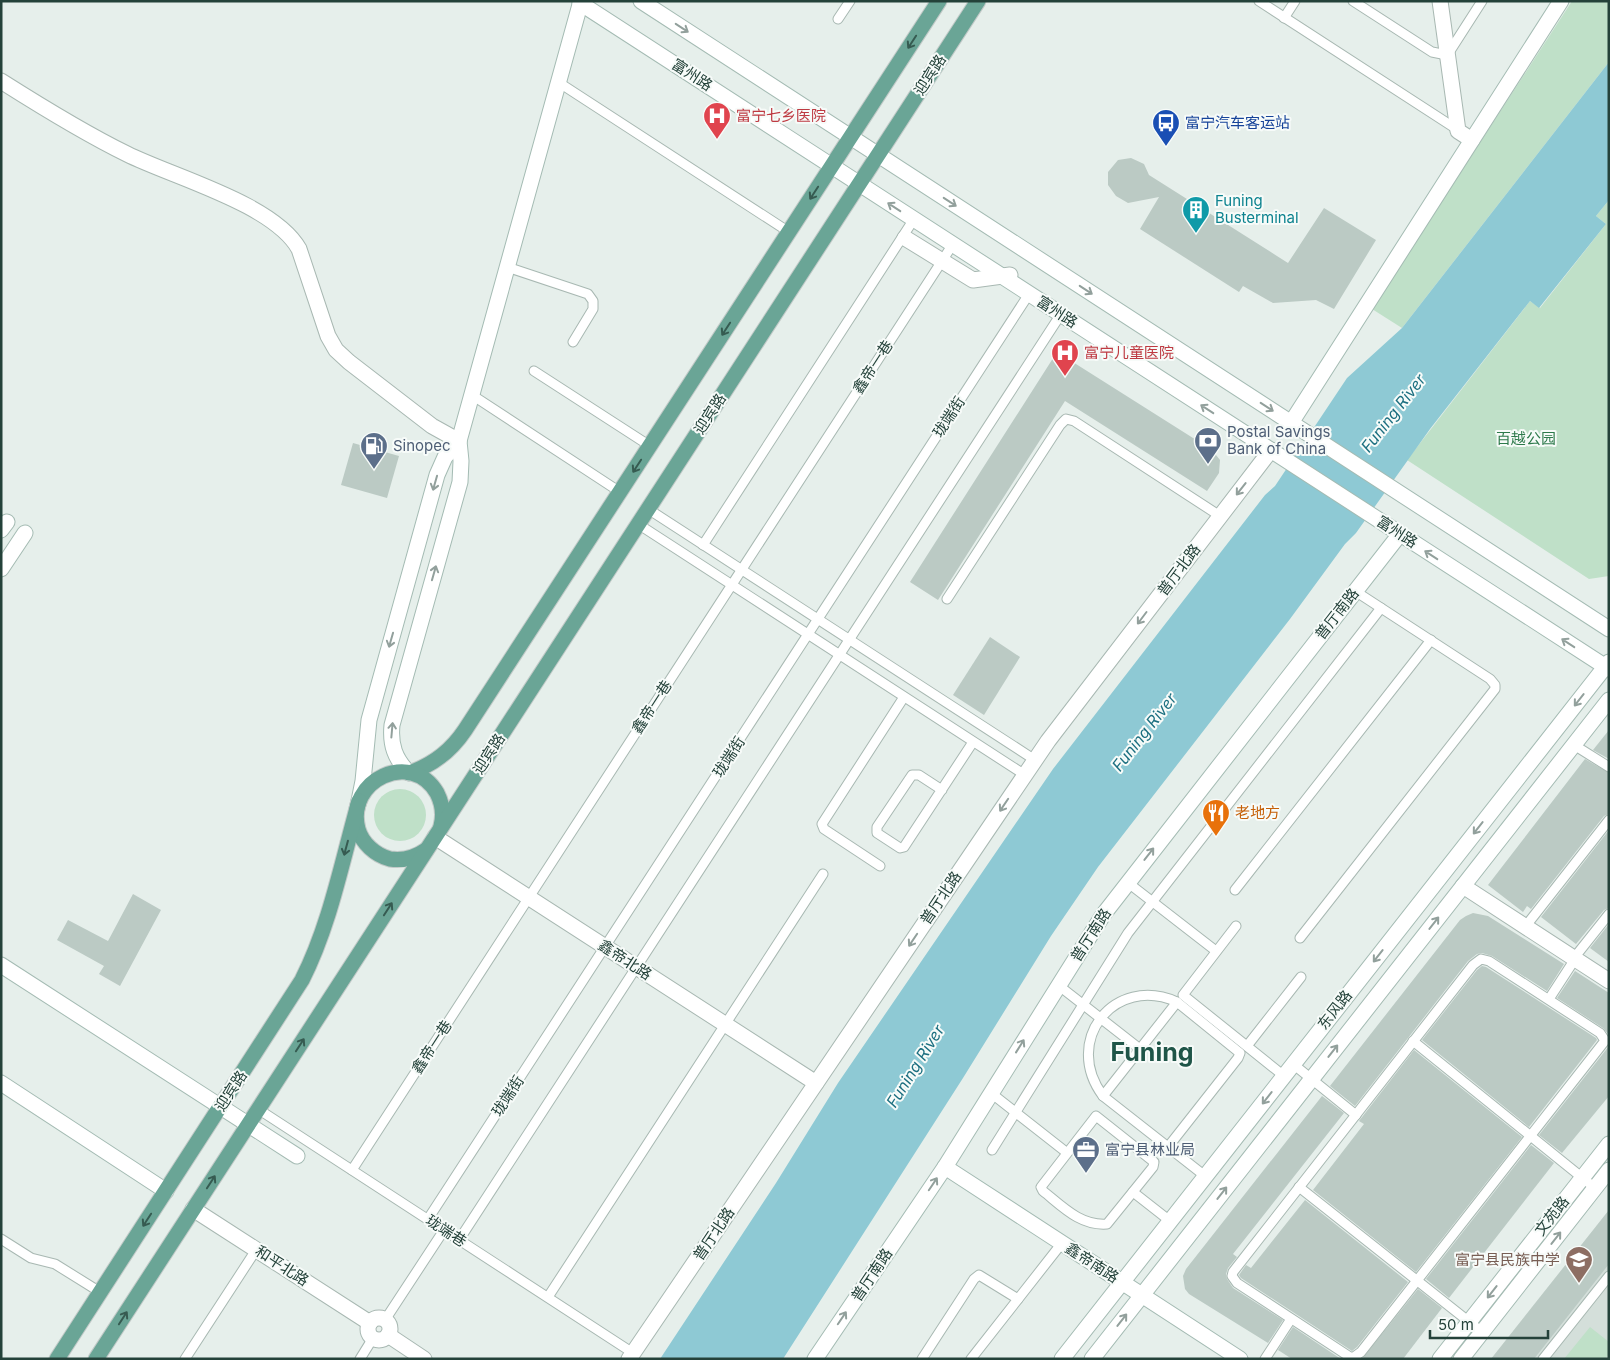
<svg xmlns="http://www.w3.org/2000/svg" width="1610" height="1360" font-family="Inter,'Noto Sans SC',sans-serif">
	<rect width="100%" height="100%" fill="#e6efeb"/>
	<path fill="#d4dfda" d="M 1609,1210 L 1609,1359 L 1491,1359 Z"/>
	<g fill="#bfe0c8">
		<path d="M 1572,1 L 1609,1 L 1609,62 L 1402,328 L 1372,309 Z"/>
		<path d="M 1609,200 L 1609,576 L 1589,579 L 1407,460 L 1530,301 L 1540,308 L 1606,224 L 1596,216 Z"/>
		<circle cx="400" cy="815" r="26"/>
		<path d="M 1590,1327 L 1609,1342 L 1609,1354 L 1605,1359 L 1564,1359 Z"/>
	</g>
	<path fill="#8ec9d4" d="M 1609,62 L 1609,200 L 1596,216 L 1606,224 L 1539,308 L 1530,301 L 1430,429 L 1356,533 L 1345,544 L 1290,619 L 1098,867 L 1051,936 L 963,1078 L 783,1359 L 660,1359 L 776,1183 L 838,1083 L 1053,769 L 1265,495 L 1275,486 L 1347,378 L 1402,328 Z"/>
	<g fill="#bbcac4">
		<path d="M 1131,158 L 1144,164 L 1149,175 L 1288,263 L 1324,208 L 1376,240 L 1334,309 L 1316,300 L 1273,303 L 1243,286 L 1239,292 L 1140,229 L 1159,197 L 1128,203 L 1116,196 L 1108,185 L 1108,172 L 1118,160 Z"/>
		<path d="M 1057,352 L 1212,450 L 1220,460 L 1219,473 L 1207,491 L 1065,401 L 938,600 L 910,582 Z"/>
		<path d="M 353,443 L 399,456 L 387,498 L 341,485 Z"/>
		<path d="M 990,637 L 1020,657 L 984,715 L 953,695 Z"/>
		<path d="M 1609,730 L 1609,759 L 1593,750 Z"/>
		<path d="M 1585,759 L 1609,773 L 1609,814 L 1604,816 L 1531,909 L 1527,906 L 1523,912 L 1488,885 Z"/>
		<path d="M 1609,830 L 1609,908 L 1604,910 L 1576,944 L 1541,917 Z"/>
		<path d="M 133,894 L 161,910 L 120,986 L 99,974 L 104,966 L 57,940 L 68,920 L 108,941 Z"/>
		<path d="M 1473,913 L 1488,916 L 1564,964 L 1547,991 L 1492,956 L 1482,953 L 1477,954 L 1468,961 L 1355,1106 L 1330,1086 L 1460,920 L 1466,916 Z"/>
		<path d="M 1609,924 L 1609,962 L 1590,948 Z"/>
		<path d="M 1482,966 L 1486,967 L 1596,1038 L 1597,1040 L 1529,1127 L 1422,1040 L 1477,970 Z"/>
		<path d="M 1575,971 L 1609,993 L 1609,1035 L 1603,1028 L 1557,998 Z"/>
		<path d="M 1609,1046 L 1609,1096 L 1562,1153 L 1539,1135 Z"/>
		<path d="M 1414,1050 L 1522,1137 L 1416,1272 L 1313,1190 L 1364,1124 L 1359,1121 Z"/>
		<path d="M 1322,1096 L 1344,1113 L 1233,1254 L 1237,1257 L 1228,1268 L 1226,1274 L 1227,1279 L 1233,1288 L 1283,1320 L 1268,1343 L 1189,1294 L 1185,1289 L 1183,1276 L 1186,1269 Z"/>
		<path d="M 1531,1145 L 1554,1163 L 1449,1298 L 1426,1279 Z"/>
		<path d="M 1305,1200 L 1408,1282 L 1357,1347 L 1352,1351 L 1241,1278 L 1239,1275 L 1246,1265 L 1251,1268 Z"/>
		<path d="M 1609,1210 L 1609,1264 L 1534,1359 L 1491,1359 Z"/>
		<path d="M 1418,1289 L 1442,1308 L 1403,1359 L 1362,1359 Z"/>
		<path d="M 1293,1327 L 1341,1359 L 1292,1359 L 1278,1350 Z"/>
	</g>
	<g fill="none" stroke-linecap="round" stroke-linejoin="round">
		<defs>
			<g id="lane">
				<path d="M 1259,1 L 1458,130"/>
				<path d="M 1353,1 L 1432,52 L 1442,54 L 1448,54 L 1482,1"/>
				<path d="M 1284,18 L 1295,1"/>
				<path d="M 838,19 L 850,1"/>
				<path d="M 558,82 L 789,232"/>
				<path d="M 507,267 L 588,294 L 593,301 L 593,309 L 573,342"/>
				<path d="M 534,371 L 650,446"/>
				<path d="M 472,395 L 620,492"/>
				<path d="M 648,509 L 1035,760"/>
				<path d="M 638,524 L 1025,775"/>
				<path d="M 703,545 L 914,219"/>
				<path d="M 947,599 L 1060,425 L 1066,419 L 1074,421 L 1220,516"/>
				<path d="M 1574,745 L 1609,767"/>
				<path d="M 942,790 L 919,775 L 912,775 L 877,827 L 877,833 L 900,848 L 904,847 L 973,742"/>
				<path d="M 880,866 L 824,829 L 822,824 L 904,697"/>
				<path d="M 1127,882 L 1216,951"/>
				<path d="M 1235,890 L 1431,640"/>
				<path d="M 1236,926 L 1183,995 L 1284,1076"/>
				<path d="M 1525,927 L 1609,820"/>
				<path d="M 1300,938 L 1495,689 L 1495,685 L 1490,679 L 1355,591"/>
				<path d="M 1574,958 L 1609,914"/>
				<path d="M 1481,959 L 1489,961 L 1600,1033 L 1604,1039 L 1604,1042 L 1361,1352 L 1354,1357 L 1350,1357 L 1237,1283 L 1232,1276 L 1233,1272 L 1473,965 Z"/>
				<path d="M 1058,985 L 1140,1049"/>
				<path d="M 1549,999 L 1575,959"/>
				<path d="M 1413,1041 L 1595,1188"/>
				<path d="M 1247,1046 L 1301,977"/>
				<path d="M 1293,1064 L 1356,1115"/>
				<path d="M 991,1093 L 1066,1152"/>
				<path d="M 1103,1096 C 1062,1041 1114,974 1177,1002"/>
				<path d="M 258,1109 L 633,1353"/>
				<path d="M 1096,1116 L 1154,1162 L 1153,1167 L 1107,1224 C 1080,1226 1062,1206 1043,1191 L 1041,1187 Z"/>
				<path d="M 1168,1147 L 1238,1058 L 1240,1053 L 1177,1002 L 1103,1096 L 1205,1176"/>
				<path d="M 992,1150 L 1128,933 L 1381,608"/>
				<path d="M 352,1170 L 953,244"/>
				<path d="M 1299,1187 L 1482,1332"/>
				<path d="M 1133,1192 L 1170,1221"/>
				<path d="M 428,1219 L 1029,294"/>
				<path d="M 1,1239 L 31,1258 L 55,1264 L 100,1292"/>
				<path d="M 459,1240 L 1061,314"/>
				<path d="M 548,1297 L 823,874"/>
				<path d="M 385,1320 L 444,1230"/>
				<path d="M 185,1359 L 256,1250"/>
				<path d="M 360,1359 L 373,1338"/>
				<path d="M 922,1359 L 974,1279 L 979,1275 L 1018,1299"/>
				<path d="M 971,1359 L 1062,1243"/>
				<path d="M 1265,1359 L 1291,1319"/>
				<path d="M 1543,1359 L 1609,1276"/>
			</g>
			<g id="street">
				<path d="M 1440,1 L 1458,131 L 1472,140"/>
				<path d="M 1,81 C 42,107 84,133 127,154 C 173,177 274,204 299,249 L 328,336 L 336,350 L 349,362 L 432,426 L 459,441"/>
				<path d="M 905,238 L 973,280 L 1010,275"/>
				<path d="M 435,837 L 816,1083"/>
				<path d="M 1463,886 L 1609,981"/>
				<path d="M 193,1209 L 370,1323"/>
				<circle cx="379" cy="1329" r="11"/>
				<path d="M 388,1335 L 424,1359"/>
				<path d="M 629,1359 L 1048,741 L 1271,450"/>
			</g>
			<g id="secondary">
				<path d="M 641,1 L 1609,629"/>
				<path d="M 580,3 L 1609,669"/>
				<path d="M 1291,423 L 1561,1"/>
				<path d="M 1,530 L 7,522"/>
				<path d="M 1,569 L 25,533"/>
				<path d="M 409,773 C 395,759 390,745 392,725 L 460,482 L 461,461 L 459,441 L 581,1"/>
				<path d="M 359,801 L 363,781 L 369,720 L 437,475 L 445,457 L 459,441"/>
				<path d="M 1,965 L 297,1156"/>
				<path d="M 1,1083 L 166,1191"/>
				<path d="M 945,1167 L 1240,1359"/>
				<path d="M 815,1359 L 945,1167 L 1103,915 L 1400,534"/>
				<path d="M 1062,1359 L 1609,662"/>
				<path d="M 1092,1359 L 1609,700"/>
				<path d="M 1440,1359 L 1609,1144"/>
				<path d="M 1461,1359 L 1609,1170"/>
			</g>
			<g id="primary">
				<path d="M 409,773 C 433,765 451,751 465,730 L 939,1"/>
				<path d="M 426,850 C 416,857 403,861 390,859 C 375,855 362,843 358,829 C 345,780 412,749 437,793 C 442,803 444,815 441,826"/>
				<path d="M 57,1359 L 302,980 C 330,925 342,861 359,801"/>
				<path d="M 96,1359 L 978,1"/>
			</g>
		</defs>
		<use href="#lane" stroke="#a8b8b2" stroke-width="11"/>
		<use href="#street" stroke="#a8b8b2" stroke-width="17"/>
		<use href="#secondary" stroke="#a4bbb3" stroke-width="17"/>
		<use href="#primary" stroke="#c2cac8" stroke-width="17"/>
		<use href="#lane" stroke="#fff" stroke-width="9"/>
		<use href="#street" stroke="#fff" stroke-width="15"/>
		<use href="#secondary" stroke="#fff" stroke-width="15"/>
		<use href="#primary" stroke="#6aa596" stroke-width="15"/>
	</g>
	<defs><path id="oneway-shaft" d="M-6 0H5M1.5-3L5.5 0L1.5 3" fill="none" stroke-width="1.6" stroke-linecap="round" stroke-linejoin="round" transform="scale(1.25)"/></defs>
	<g stroke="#92a09c">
		<use href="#oneway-shaft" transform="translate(682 28) rotate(33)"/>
		<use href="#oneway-shaft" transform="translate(950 202) rotate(33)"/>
		<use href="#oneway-shaft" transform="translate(894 207) rotate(-147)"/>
		<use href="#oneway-shaft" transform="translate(1086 290) rotate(33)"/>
		<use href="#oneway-shaft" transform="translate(1267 407) rotate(33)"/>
		<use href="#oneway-shaft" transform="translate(1207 409) rotate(-147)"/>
		<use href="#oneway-shaft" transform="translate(435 483) rotate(106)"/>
		<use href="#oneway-shaft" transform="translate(1241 489) rotate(128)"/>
		<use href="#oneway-shaft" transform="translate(1431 555) rotate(-147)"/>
		<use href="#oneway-shaft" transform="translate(434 573) rotate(-74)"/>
		<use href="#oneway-shaft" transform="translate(1142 618) rotate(127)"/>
		<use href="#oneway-shaft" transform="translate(391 640) rotate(106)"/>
		<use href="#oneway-shaft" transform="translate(1568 643) rotate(-147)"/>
		<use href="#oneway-shaft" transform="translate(1579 700) rotate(128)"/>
		<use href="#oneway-shaft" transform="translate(392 730) rotate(-85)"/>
		<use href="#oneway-shaft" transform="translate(1004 805) rotate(124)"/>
		<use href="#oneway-shaft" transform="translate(1478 828) rotate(128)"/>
		<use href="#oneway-shaft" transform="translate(1149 854) rotate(-52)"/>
		<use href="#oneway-shaft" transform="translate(1434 923) rotate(-52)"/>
		<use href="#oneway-shaft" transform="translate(913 940) rotate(124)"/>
		<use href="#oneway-shaft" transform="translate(1378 956) rotate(128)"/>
		<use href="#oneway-shaft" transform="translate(1020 1046) rotate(-58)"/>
		<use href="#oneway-shaft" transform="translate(1333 1051) rotate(-52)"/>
		<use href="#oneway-shaft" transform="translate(1267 1098) rotate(128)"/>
		<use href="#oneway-shaft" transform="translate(933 1184) rotate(-56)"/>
		<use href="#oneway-shaft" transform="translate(1222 1193) rotate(-52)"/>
		<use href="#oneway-shaft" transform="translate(1556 1238) rotate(-52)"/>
		<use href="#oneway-shaft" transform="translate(1492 1292) rotate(128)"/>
		<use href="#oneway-shaft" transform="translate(842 1318) rotate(-56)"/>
		<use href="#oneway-shaft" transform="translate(1122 1320) rotate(-52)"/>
	</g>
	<g stroke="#365b51">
		<use href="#oneway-shaft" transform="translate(912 42) rotate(123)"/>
		<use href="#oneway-shaft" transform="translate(814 193) rotate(123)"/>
		<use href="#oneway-shaft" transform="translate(726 329) rotate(123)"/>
		<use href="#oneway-shaft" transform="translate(637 466) rotate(123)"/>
		<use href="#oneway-shaft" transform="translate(346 848) rotate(105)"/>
		<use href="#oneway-shaft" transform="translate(388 909) rotate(-57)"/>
		<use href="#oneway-shaft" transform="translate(300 1045) rotate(-57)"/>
		<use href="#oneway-shaft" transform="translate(211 1182) rotate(-57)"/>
		<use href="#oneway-shaft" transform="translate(147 1220) rotate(123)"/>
		<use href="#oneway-shaft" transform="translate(123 1318) rotate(-57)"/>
	</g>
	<defs>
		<symbol id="hospital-pin" viewBox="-11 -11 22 30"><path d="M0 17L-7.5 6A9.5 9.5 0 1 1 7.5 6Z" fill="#e0444e" stroke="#f7fbf9"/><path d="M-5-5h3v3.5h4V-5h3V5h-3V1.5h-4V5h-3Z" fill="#fff"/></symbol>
		<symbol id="bus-pin" viewBox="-11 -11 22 30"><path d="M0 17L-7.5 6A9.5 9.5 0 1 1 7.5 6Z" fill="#1a4fb4" stroke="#f7fbf9"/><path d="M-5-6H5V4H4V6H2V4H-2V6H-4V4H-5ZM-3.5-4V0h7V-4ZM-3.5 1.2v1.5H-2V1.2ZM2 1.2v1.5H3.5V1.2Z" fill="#fff"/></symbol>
		<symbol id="building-pin" viewBox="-11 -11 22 30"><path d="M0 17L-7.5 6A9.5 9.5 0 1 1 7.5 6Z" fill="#0f9aa8" stroke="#f7fbf9"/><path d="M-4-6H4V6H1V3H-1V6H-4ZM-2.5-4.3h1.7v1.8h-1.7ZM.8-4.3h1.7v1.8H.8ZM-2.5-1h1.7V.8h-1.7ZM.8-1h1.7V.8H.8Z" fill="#fff"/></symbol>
		<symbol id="bank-pin" viewBox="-11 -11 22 30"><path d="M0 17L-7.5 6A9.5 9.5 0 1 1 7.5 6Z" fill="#5c6f8a" stroke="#f7fbf9"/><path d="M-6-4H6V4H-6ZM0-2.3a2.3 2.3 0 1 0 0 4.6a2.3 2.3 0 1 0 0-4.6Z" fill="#fff"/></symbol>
		<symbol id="fuel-pin" viewBox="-11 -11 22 30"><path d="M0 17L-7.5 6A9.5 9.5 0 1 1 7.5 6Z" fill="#5c6f8a" stroke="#f7fbf9"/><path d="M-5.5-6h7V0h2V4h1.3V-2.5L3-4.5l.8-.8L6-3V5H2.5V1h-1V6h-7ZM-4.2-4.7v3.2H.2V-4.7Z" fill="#fff"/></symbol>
		<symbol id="restaurant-pin" viewBox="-11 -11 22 30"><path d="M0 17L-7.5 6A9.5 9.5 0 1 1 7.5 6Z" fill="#e8710a" stroke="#f7fbf9"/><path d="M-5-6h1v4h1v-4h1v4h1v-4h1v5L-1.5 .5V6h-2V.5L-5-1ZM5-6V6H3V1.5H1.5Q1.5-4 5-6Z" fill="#fff"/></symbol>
		<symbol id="office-pin" viewBox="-11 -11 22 30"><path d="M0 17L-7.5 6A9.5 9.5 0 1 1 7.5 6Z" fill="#5c6f8a" stroke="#f7fbf9"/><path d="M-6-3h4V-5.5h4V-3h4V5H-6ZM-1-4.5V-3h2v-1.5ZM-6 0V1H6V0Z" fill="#fff"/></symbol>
		<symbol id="school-pin" viewBox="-11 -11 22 30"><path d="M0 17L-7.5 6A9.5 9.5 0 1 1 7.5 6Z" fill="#8d6e63" stroke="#f7fbf9"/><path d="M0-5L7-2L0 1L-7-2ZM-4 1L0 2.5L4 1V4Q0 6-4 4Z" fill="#fff"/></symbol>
	</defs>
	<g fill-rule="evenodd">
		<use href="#hospital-pin" x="701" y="100" width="32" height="43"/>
		<use href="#bus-pin" x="1150" y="107" width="32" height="43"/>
		<use href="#building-pin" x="1180" y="194" width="32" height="43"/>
		<use href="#hospital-pin" x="1049" y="337" width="32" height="43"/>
		<use href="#bank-pin" x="1192" y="425" width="32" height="43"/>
		<use href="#fuel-pin" x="358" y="430" width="32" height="43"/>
		<use href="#restaurant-pin" x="1200" y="797" width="32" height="43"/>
		<use href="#office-pin" x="1070" y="1134" width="32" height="43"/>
		<use href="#school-pin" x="1563" y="1244" width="32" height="43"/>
	</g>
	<g text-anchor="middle" stroke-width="4" stroke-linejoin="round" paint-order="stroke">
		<g font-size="15" fill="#24423a" stroke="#f7fbf9">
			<text transform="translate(692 75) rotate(33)" y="5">富州路</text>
			<text transform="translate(930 75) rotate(-57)" y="5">迎宾路</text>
			<text transform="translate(1057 312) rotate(33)" y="5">富州路</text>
			<text transform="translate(873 367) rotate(-57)" y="5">鑫帝一巷</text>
			<text transform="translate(710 414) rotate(-57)" y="5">迎宾路</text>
			<text transform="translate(949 417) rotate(-57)" y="5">珑端街</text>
			<text transform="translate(1397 532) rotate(33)" y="5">富州路</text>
			<text transform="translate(1179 570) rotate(-53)" y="5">普厅北路</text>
			<text transform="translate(1337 614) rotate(-52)" y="5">普厅南路</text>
			<text transform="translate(652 707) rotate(-57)" y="5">鑫帝一巷</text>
			<text transform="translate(489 754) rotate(-57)" y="5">迎宾路</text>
			<text transform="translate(729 757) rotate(-57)" y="5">珑端街</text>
			<text transform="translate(941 898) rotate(-56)" y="5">普厅北路</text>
			<text transform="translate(1091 935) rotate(-57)" y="5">普厅南路</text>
			<text transform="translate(625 960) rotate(33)" y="5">鑫帝北路</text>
			<text transform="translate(1335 1010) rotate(-52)" y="5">东风路</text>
			<text transform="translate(432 1047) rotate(-57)" y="5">鑫帝一巷</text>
			<text transform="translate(231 1091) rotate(-57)" y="5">迎宾路</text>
			<text transform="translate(508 1096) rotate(-57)" y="5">珑端街</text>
			<text transform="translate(1552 1216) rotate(-52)" y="5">文苑路</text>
			<text transform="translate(446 1231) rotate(33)" y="5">珑端巷</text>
			<text transform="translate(714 1234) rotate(-56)" y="5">普厅北路</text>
			<text transform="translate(1092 1263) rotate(33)" y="5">鑫帝南路</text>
			<text transform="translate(282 1266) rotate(33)" y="5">和平北路</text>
			<text transform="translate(872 1275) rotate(-56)" y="5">普厅南路</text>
		</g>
		<g font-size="15" fill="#be3a42" stroke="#f7fbf9" text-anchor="start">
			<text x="736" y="121">富宁七乡医院</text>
			<text x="1084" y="358">富宁儿童医院</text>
		</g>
		<g font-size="15" fill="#164399" stroke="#f7fbf9" text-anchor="start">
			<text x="1185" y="128">富宁汽车客运站</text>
		</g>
		<g font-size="15" fill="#0d838f" stroke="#f7fbf9" text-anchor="start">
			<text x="1215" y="206">Funing<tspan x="1215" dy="17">Busterminal</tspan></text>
		</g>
		<g font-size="15" fill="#4e5e75" stroke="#f7fbf9" text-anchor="start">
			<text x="1227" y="437">Postal Savings<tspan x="1227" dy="17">Bank of China</tspan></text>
			<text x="393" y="451">Sinopec</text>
			<text x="1105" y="1155">富宁县林业局</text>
		</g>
		<g font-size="15" fill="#2d7a4b" stroke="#f7fbf9">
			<text x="1526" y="444">百越公园</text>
		</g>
		<g font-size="15" fill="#c56008" stroke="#f7fbf9" text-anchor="start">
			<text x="1235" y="818">老地方</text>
		</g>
		<g font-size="15" fill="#785e54" stroke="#f7fbf9" text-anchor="end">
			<text x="1560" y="1265">富宁县民族中学</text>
		</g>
		<g font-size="16" font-style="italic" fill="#1c6f80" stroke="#f7fbf9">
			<text transform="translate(1393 413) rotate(-52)" y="6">Funing River</text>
			<text transform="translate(1144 732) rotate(-52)" y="6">Funing River</text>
			<text transform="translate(915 1066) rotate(-58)" y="6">Funing River</text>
		</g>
		<g font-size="25" font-weight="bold" fill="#1f5548" stroke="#f7fbf9">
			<text x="1152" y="1061">Funing</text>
		</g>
	</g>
	<rect width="1610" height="1360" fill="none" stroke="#24423a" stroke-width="5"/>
	<path d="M1430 1330v8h118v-8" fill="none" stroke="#24423a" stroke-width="2.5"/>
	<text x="1438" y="1330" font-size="15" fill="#24423a" stroke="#f7fbf9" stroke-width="4" paint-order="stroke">50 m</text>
</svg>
